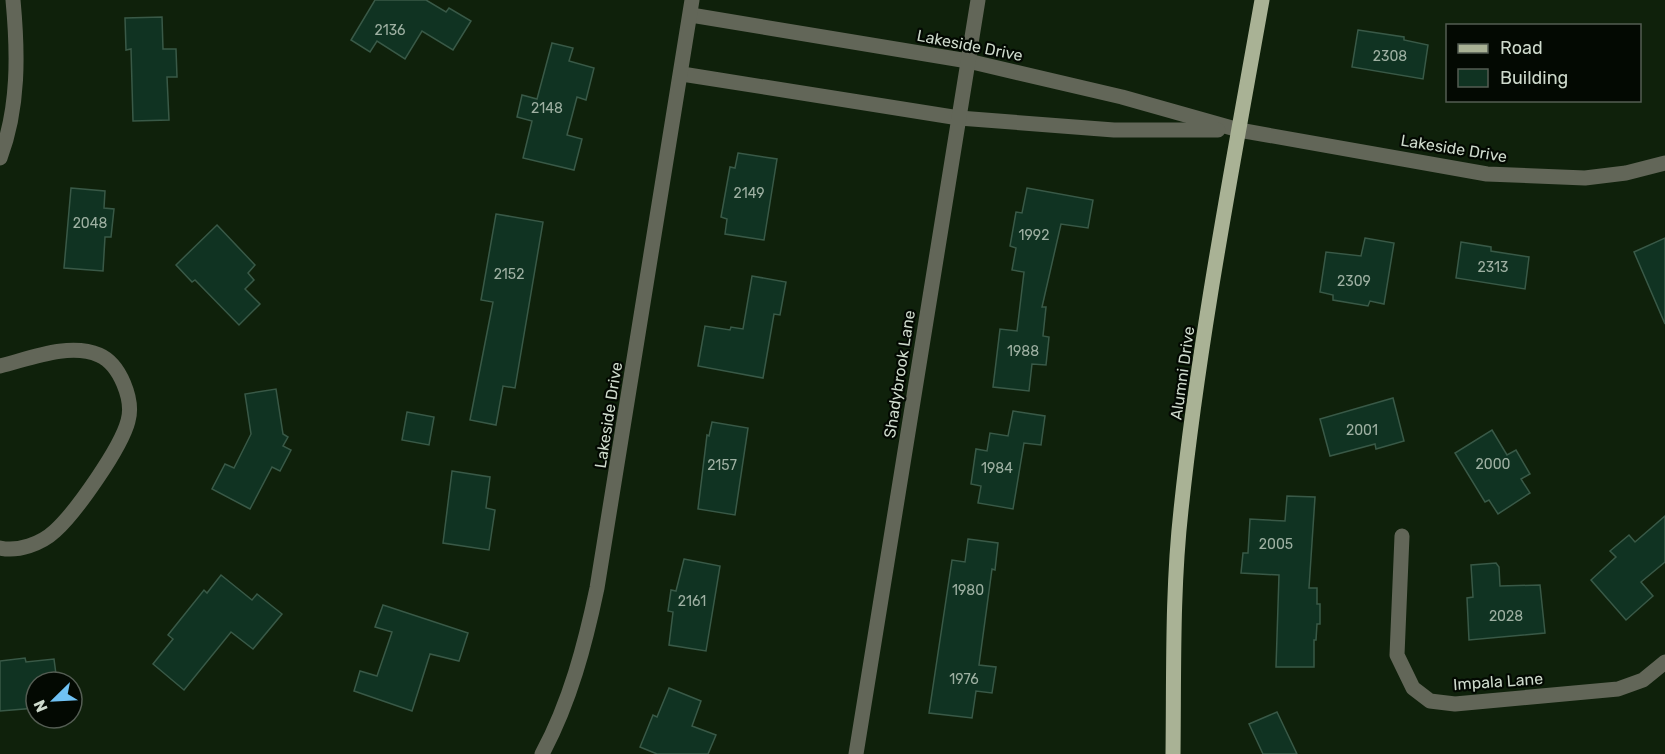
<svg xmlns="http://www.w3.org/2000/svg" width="1665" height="754" font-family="Rubik,sans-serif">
	<rect width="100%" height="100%" fill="#0f210b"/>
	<g fill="#103322" stroke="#395947" stroke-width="1.5">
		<path d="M 375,0 L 426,0 L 446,12 L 449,8 L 471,21 L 453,50 L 422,31 L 405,59 L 377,41 L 370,52 L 351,40 Z"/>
		<path d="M 162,17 L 163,49 L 176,49 L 177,77 L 167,77 L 169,120 L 133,121 L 131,49 L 126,50 L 125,18 Z"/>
		<path d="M 1358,30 L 1404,37 L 1404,40 L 1428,45 L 1423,79 L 1352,67 Z"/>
		<path d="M 552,43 L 573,48 L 569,61 L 594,68 L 586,100 L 577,97 L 567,135 L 582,139 L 574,170 L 523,158 L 532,121 L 517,117 L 522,95 L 537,99 Z"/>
		<path d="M 738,153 L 777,159 L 764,240 L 725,234 L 727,219 L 721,217 L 730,167 L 735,168 Z"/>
		<path d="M 71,188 L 105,191 L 104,208 L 114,209 L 111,237 L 105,237 L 103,271 L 64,268 Z"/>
		<path d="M 1027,188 L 1093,200 L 1088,228 L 1061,224 L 1042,307 L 1046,307 L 1043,336 L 1049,337 L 1046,365 L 1032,364 L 1029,391 L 993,387 L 1000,329 L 1017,331 L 1024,272 L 1012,270 L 1016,248 L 1010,246 L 1016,212 L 1022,213 Z"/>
		<path d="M 496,214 L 543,222 L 515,388 L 503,386 L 496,425 L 470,420 L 493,302 L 481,300 Z"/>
		<path d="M 217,225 L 255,265 L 248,273 L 254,280 L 245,289 L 260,304 L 239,325 L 195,280 L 192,282 L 176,265 Z"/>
		<path d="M 1365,238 L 1394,243 L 1384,304 L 1370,301 L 1368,306 L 1333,300 L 1333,295 L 1320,292 L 1326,252 L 1361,256 Z"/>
		<path d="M 1665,238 L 1665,324 L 1634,252 Z"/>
		<path d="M 1461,242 L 1491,247 L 1491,251 L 1529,257 L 1525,289 L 1456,278 Z"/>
		<path d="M 752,276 L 786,282 L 780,315 L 774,314 L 763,378 L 698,366 L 705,326 L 730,330 L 731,327 L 743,329 Z"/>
		<path d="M 276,389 L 283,434 L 288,437 L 283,446 L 291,450 L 280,471 L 272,467 L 250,509 L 212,489 L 225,464 L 234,468 L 251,434 L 245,394 Z"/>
		<path d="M 1393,398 L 1404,441 L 1376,449 L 1375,444 L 1330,456 L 1320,419 Z"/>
		<path d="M 1013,411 L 1045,416 L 1041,445 L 1024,443 L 1013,509 L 978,503 L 981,486 L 971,484 L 976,449 L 987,451 L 990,433 L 1008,436 Z"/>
		<path d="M 407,412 L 434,417 L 429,445 L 402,440 Z"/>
		<path d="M 712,422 L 748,428 L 735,515 L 698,509 L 707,435 L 709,436 Z"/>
		<path d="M 1492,430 L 1507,455 L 1516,450 L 1530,474 L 1521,479 L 1530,493 L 1498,514 L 1489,500 L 1485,502 L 1455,453 Z"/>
		<path d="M 452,471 L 490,477 L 486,508 L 495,510 L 489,550 L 443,543 Z"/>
		<path d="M 1287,496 L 1315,497 L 1309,588 L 1317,588 L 1317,604 L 1320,604 L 1320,624 L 1317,624 L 1316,640 L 1314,640 L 1314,667 L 1276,667 L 1279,575 L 1241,573 L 1243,553 L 1248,553 L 1250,519 L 1285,521 Z"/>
		<path d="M 1665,516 L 1665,562 L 1641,582 L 1653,596 L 1626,620 L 1591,580 L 1616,557 L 1610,551 L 1629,535 L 1635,542 Z"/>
		<path d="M 968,539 L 998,543 L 995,570 L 992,569 L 979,665 L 996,667 L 992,693 L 976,691 L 972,718 L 929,713 L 952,560 L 965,562 Z"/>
		<path d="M 684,559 L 720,566 L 706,651 L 669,645 L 673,612 L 668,611 L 671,590 L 676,591 Z"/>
		<path d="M 1496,563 L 1499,567 L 1500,586 L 1540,585 L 1545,633 L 1469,640 L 1467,598 L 1473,597 L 1471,565 Z"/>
		<path d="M 221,575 L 252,600 L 257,594 L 282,614 L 253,649 L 231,632 L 184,690 L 153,664 L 173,639 L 168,635 L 204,590 L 207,593 Z"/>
		<path d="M 383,605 L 468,633 L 459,661 L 430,654 L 412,711 L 354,691 L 360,671 L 377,676 L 392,632 L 375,627 Z"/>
		<path d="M 25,658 L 26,662 L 54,659 L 57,682 L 36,682 L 36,708 L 0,711 L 0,661 Z"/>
		<path d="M 669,688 L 701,701 L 692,726 L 716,735 L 708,754 L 657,754 L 640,747 L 653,715 L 657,717 Z"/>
		<path d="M 1277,712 L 1297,754 L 1263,754 L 1249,724 Z"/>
	</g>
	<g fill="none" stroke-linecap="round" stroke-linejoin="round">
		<g stroke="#626658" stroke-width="15">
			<path d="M 691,15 L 968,61 L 1122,97 L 1239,130 L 1487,174 L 1585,178 L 1626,173 L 1665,163"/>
			<path d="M 682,74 L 959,118 L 1114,130 L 1218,130"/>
			<path d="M 0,158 C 19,108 18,53 13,0"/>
			<path d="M 0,366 C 29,359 69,342 99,355 C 120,364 134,400 128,421 C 121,448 76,512 55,531 C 41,544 18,552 0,548"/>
			<path d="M 1402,536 L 1397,655 L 1413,688 L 1430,701 L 1455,704 L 1618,689 L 1643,680 L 1665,662"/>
			<path d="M 542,754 C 570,702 585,645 597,588 L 692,0"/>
			<path d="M 856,754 L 978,0"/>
		</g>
		<path stroke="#a9b295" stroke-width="15" d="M 1173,754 C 1174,673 1172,591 1181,510 C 1199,339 1232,169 1262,0"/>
	</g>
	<g text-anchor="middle" stroke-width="4.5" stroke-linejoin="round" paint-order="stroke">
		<g font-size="14" fill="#9eb0a2">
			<text x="390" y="35">2136</text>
			<text x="1390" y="61">2308</text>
			<text x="547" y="113">2148</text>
			<text x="749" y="198">2149</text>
			<text x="90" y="228">2048</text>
			<text x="1034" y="240">1992</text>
			<text x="1493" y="272">2313</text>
			<text x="509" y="279">2152</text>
			<text x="1354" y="286">2309</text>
			<text x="1023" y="356">1988</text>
			<text x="1362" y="435">2001</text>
			<text x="1493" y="469">2000</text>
			<text x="722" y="470">2157</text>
			<text x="997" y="473">1984</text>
			<text x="1276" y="549">2005</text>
			<text x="968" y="595">1980</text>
			<text x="692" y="606">2161</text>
			<text x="1506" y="621">2028</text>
			<text x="964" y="684">1976</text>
		</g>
		<g font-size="16" fill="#cedacc" stroke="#030902">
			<text transform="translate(970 45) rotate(11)" y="6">Lakeside Drive</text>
			<text transform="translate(1454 148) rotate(9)" y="6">Lakeside Drive</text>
			<text transform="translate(1182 373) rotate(-82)" y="6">Alumni Drive</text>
			<text transform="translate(899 374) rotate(-81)" y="6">Shadybrook Lane</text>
			<text transform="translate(608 415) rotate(-81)" y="6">Lakeside Drive</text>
			<text transform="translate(1498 681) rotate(-4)" y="6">Impala Lane</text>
		</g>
	</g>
	<rect x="1446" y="24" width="195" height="78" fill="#030902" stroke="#545d53" stroke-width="1.5"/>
	<rect x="1458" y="44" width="30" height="9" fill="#a9b295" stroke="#545d53" stroke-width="1.5"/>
	<text x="1500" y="54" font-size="18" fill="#cedacc">Road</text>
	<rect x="1458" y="69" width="30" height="18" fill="#103322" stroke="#545d53" stroke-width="1.5"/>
	<text x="1500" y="84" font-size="18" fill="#cedacc">Building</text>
	<g transform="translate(54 700) rotate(246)"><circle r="28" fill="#030902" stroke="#545d53" stroke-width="1.5"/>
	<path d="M0-4.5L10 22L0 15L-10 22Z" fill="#70c2f4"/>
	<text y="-9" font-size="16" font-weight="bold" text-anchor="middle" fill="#cedacc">N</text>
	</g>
</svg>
